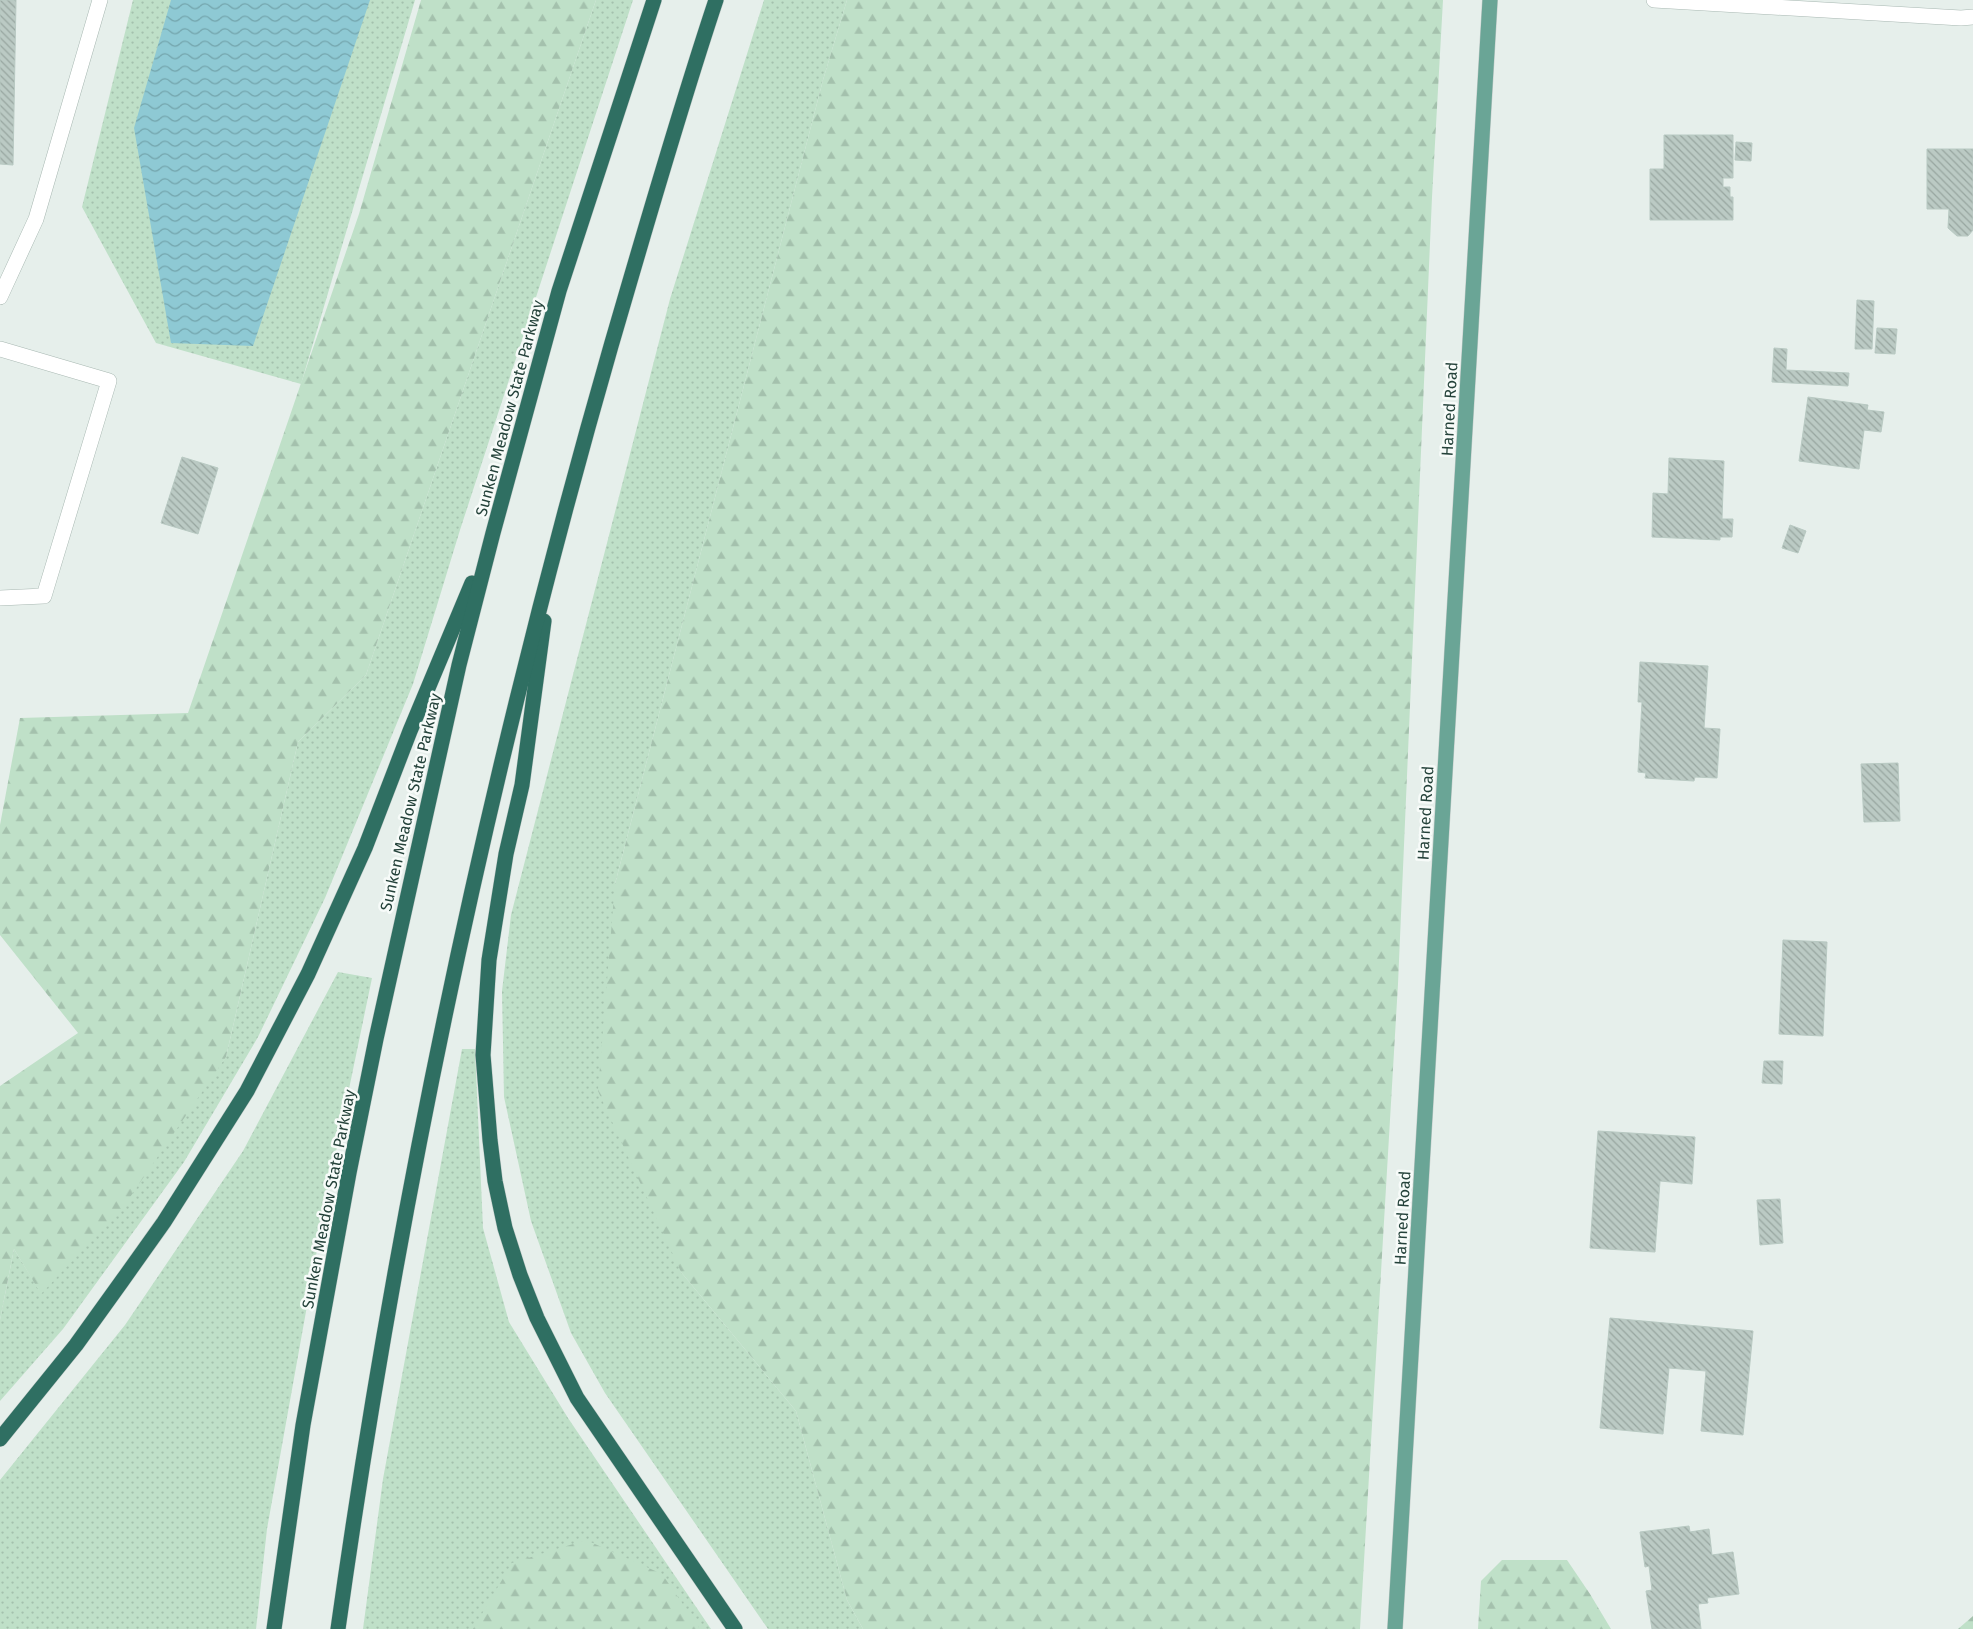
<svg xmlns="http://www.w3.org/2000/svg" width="1973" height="1629" font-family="'Fira Sans',sans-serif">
	<defs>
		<pattern id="grass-dots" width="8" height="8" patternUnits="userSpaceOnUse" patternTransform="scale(1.25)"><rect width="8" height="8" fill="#bfe0c8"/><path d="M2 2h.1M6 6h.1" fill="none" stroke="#a4c1ad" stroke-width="1.8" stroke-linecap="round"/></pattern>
		<pattern id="forest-firs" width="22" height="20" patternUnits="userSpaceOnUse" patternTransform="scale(1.25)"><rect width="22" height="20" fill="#bfe0c8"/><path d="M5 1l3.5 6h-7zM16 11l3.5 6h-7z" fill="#a4c1ad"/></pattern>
		<pattern id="water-waves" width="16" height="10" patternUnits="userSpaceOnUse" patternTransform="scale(1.25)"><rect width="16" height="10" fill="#8ec9d4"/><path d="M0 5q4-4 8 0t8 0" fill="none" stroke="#74a5ad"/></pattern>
		<pattern id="building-back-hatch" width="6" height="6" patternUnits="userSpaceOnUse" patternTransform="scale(1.25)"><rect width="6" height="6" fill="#bbcac4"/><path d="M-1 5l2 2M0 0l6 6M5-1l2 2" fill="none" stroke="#98a6a0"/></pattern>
	</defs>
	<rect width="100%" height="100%" fill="#e6efeb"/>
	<g fill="url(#grass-dots)">
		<path d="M 133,0 L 415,0 L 301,384 L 156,343 L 82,207 Z"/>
		<path d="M 596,0 L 633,0 L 460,530 L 413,684 L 325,898 L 258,1037 L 184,1162 L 63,1329 L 0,1401 L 0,1320 L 14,1249 L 41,1293 L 226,1057 L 298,742 L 366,675 Z"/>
		<path d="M 764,0 L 847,0 L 823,80 L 615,884 L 681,1272 L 796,1411 L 847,1600 L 863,1629 L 768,1629 L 605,1393 L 571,1333 L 531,1221 L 504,1097 L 502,991 L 511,915 L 670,299 Z"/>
		<path d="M 338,972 L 372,978 L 326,1200 L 267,1529 L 256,1629 L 0,1629 L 0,1480 L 125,1325 L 243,1151 Z"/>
		<path d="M 462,1049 L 475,1049 L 483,1228 L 509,1322 L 568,1418 L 711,1629 L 363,1629 L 383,1479 Z"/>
	</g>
	<g fill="url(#forest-firs)">
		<path d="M 421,0 L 596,0 L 366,675 L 298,742 L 226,1057 L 124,1206 L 41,1294 L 14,1249 L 0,1320 L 0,1086 L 78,1033 L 0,935 L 0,825 L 20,718 L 188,713 L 359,214 Z"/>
		<path d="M 847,0 L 1443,0 L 1432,197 L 1398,984 L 1360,1629 L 863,1629 L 847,1600 L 796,1411 L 681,1272 L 598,1091 L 615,884 L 823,80 Z"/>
		<path d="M 586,1540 L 662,1574 L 700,1629 L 473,1629 L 512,1563 Z"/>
		<path d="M 1502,1560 L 1567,1560 L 1590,1594 L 1611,1629 L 1478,1629 L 1481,1581 Z"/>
		<path d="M 1973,1616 L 1973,1629 L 1958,1629 Z"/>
	</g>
	<path fill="url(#water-waves)" d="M 171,0 L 370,0 L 253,346 L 171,343 L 134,128 Z"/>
	<g fill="url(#building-back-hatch)" stroke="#b8c9c2">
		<path d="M 0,0 L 16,0 L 13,165 L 0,164 Z"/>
		<path d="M 1664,135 L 1733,135 L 1733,178 L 1723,178 L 1723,187 L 1730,187 L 1730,197 L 1733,197 L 1733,220 L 1650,220 L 1650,169 L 1664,169 Z"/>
		<path d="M 1736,142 L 1752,143 L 1751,161 L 1735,160 Z"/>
		<path d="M 1927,149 L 1973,149 L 1973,230 L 1968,236 L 1957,236 L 1948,228 L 1949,209 L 1927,209 Z"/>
		<path d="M 1857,300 L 1874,301 L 1872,349 L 1855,349 Z"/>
		<path d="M 1877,328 L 1897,329 L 1895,354 L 1875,353 Z"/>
		<path d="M 1774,348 L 1787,349 L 1786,370 L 1849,373 L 1848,386 L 1772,382 Z"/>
		<path d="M 1808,397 L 1868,405 L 1867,410 L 1884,412 L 1881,432 L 1864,430 L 1859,469 L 1799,461 Z"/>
		<path d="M 182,457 L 218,468 L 198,534 L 161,523 Z"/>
		<path d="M 1669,458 L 1724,461 L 1722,519 L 1733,519 L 1732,537 L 1720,537 L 1720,540 L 1652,537 L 1653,493 L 1668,494 Z"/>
		<path d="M 1790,525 L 1806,531 L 1798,553 L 1782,548 Z"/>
		<path d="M 1640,662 L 1708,666 L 1704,728 L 1720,729 L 1717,778 L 1695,777 L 1694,781 L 1645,778 L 1646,773 L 1638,772 L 1642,702 L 1638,702 Z"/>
		<path d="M 1898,763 L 1900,821 L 1864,822 L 1861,764 Z"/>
		<path d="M 1783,940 L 1827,942 L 1823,1036 L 1779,1034 Z"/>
		<path d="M 1764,1061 L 1783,1061 L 1782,1084 L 1762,1083 Z"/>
		<path d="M 1598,1131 L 1695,1137 L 1692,1184 L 1660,1181 L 1655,1252 L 1590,1248 Z"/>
		<path d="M 1780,1199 L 1783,1243 L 1760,1245 L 1757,1200 Z"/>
		<path d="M 1610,1318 L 1753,1331 L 1743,1435 L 1701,1431 L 1706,1371 L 1669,1368 L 1663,1434 L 1600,1428 Z"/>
		<path d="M 1689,1526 L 1690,1532 L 1709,1529 L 1712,1555 L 1733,1552 L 1739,1594 L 1707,1598 L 1708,1603 L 1698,1604 L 1701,1629 L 1652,1629 L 1646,1591 L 1652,1590 L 1649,1566 L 1645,1567 L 1640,1532 Z"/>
	</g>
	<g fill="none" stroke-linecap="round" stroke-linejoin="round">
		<defs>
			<g id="minor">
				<path d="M 1654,0 L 1961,18 L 1973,17"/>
				<path d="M 0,297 L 36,219 L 100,0"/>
				<path d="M 0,349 L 109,381 L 44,596 L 0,598"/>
			</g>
			<path id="major" d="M 1395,1629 L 1490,0"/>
			<g id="highway">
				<path d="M 544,621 L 522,785 L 506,854 L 489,960 L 483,1055 L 490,1140 L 495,1181 L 505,1228 L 520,1275 L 537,1318 L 577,1398 L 735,1629"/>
				<path d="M 0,1439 L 76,1345 L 122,1281 L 164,1222 L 247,1091 L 308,974 L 365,848 L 410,731 L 472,583"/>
				<path d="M 274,1629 L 303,1425 L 349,1173 L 376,1039 L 459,665 L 493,533 L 559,291 L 654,0"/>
				<path d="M 338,1629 C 399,1195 490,767 611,346 C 645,230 678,114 716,0"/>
			</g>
		</defs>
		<use href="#minor" stroke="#a8b8b2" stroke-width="16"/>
		<use href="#major" stroke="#c2cac8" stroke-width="16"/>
		<use href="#highway" stroke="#c2cac8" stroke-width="16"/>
		<use href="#minor" stroke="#fff" stroke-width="15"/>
		<use href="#major" stroke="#6aa596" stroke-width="15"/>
		<use href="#highway" stroke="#2f6f62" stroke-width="15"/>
	</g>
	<g text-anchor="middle" stroke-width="5" stroke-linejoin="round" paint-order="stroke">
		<g font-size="16" fill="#24423a" stroke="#f7fbf9">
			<text transform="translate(509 408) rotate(-75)" y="6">Sunken Meadow State Parkway</text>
			<text transform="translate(1449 409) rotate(-87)" y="6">Harned Road</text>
			<text transform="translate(410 802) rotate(-77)" y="6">Sunken Meadow State Parkway</text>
			<text transform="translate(1425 813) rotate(-87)" y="6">Harned Road</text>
			<text transform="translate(328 1199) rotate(-79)" y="6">Sunken Meadow State Parkway</text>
			<text transform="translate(1402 1218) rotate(-87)" y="6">Harned Road</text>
		</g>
	</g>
</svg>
